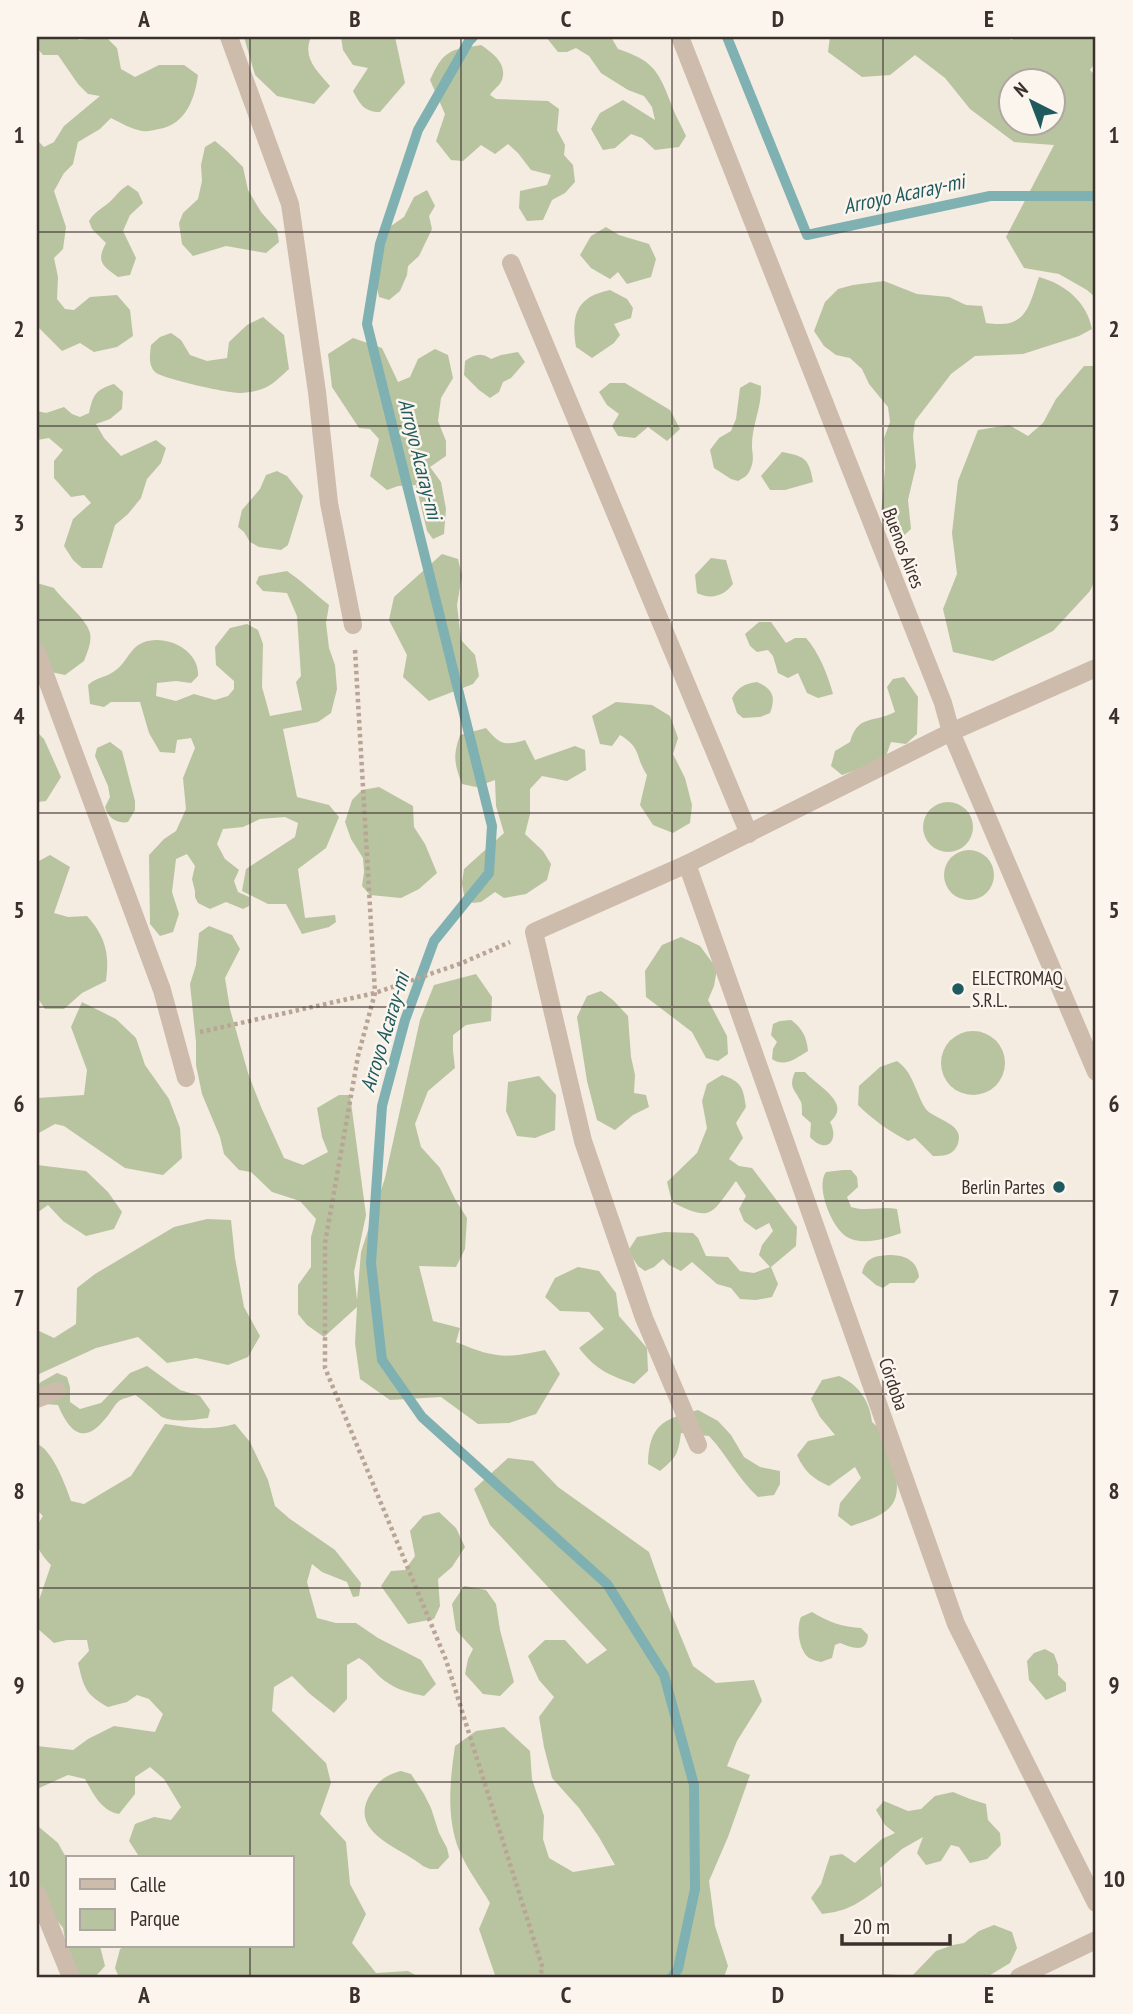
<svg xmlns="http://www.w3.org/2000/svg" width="1133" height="2014" font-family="'PT Sans Narrow',sans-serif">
	<rect width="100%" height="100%" fill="#f4ebe1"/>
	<g fill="#b8c4a0" fill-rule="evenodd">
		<path d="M 37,37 L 76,37 L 79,40 L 106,37 L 117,48 L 121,69 L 135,77 L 159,65 L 184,65 L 198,75 C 195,99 185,125 159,129 C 153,130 148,132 142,131 C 131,129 121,123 111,118 L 100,129 L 78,142 L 73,164 L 64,173 L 54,191 L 66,227 L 63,249 L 54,258 L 58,277 L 57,299 L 65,309 L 74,310 L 90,297 L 117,295 L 130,310 L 133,336 L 117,347 L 94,352 L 80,343 L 62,351 L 37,326 L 37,140 L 44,147 L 54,142 L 64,126 L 100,96 L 88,94 L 78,84 L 58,55 L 43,55 L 37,48 Z"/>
		<path d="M 244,37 L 311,37 C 302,58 317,71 330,86 L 314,104 L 277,96 L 255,75 Z"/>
		<path d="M 341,37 L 395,37 L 405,83 L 380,112 C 364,112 360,104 353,91 L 368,68 L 353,65 L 343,50 Z"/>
		<path d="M 546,37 L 611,37 L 618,49 C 651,60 658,69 670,101 C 674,113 681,125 686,136 L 679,147 L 655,150 L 642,138 L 631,134 L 615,148 L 603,150 L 591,129 L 600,113 L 623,100 L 655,120 L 652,107 L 644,96 L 628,90 L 601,73 L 589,56 L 576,48 L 567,52 L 558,52 Z"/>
		<path d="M 830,37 L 1003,37 L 1012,40 L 1016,37 L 1096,37 L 1096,61 L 1090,70 L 1096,76 L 1096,298 L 1087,290 L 1059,274 L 1024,268 L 1006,237 L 1054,145 L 1014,142 L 970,109 L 945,78 L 915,55 L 890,75 L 862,77 L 828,52 ZM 1010,80 L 1052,80 L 1052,122 L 1010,122 Z"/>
		<path d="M 481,45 C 493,53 509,65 501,82 C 499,86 492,91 490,95 L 496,99 L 548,101 L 559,109 L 557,130 L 565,145 L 564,155 L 573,165 L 575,182 L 565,193 L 552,200 L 543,220 L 527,221 L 519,208 L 520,191 L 547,185 L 551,175 L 531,170 L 518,153 L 508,144 L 495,154 L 481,145 L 463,161 L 451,160 L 436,141 L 445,114 L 430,80 C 444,50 449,50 481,45 Z"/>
		<path d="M 215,141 L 228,152 L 243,167 L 248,190 L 261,212 L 277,230 L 279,242 L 266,253 L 226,246 L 193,256 L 182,244 L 179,223 L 183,213 L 198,199 L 202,181 L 201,165 L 205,147 Z"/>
		<path d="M 128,185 L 138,192 L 143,203 L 130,215 L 123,231 L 136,258 L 130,275 L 118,277 C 102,266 96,261 106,243 L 92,229 L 89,221 C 94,213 99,210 106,205 C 115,198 117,192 128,185 Z"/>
		<path d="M 427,190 L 435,206 L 429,216 L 432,229 L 419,256 L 408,266 L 407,275 L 400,291 L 389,300 L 379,297 L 377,287 L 379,262 L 391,226 L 404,217 L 414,197 Z"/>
		<path d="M 606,227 L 619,235 L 649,244 L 656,259 L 651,277 L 627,284 L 618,272 L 610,279 L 591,268 L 580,255 L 591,236 Z"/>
		<path d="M 1039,277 C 1065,284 1087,302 1092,329 L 1079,336 L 1023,354 L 975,356 L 951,374 L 915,421 L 913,436 L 916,466 L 908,500 L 911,529 L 898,541 L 887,530 L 881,515 L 885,468 L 884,438 L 890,422 L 888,407 L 869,384 L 862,369 L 850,358 L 836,355 L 824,346 L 814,331 L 825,302 L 838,289 L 853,285 L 884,281 L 917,294 L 949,297 L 966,305 L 982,306 L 986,323 C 1026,329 1028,309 1039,277 Z"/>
		<path d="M 610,290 L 627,299 L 633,308 L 631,318 L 614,324 L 620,335 L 614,343 L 592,358 L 576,347 C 571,315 576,297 610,290 Z"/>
		<path d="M 263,317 L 284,335 L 289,369 C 281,376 272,386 262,389 C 256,391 247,393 240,393 C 228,393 163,379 155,372 C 148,365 150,354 151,345 L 160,337 L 171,333 L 181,340 L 190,355 L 207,361 L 227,358 L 229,342 L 247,325 Z"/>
		<path d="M 353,338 L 382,348 L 398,382 L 410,377 L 418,359 L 435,349 L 448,355 L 453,378 L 441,398 L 438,421 L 446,441 L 446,456 L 430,467 L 441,482 L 446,509 L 444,534 L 433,539 L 427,531 L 416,485 L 398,486 L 387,490 L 370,476 L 379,439 L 370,429 L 359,428 L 332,387 L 328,354 Z"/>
		<path d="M 518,352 L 525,362 L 511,378 L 503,382 L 499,392 L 490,398 L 479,390 L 464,375 L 465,361 C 474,354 482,352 491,359 L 501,355 Z"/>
		<path d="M 1084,366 L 1096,366 L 1096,578 L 1090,591 L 1053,631 L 993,661 L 953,652 L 943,609 L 957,574 L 952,533 L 958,481 L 978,430 L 1009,425 L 1028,436 L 1043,423 L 1056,399 Z"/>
		<path d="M 750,382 L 761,386 C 762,408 751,426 752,448 C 753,456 754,462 750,470 C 748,476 743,478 738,481 L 731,479 L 714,468 L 710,450 L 719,438 L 731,431 L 736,419 L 740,388 Z"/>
		<path d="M 610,383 L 625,383 L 670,410 L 680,429 L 667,441 L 648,427 L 635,438 L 618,436 L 612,426 L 619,414 L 607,405 L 599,392 Z"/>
		<path d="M 114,384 L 123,392 L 122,409 L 110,419 L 96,424 L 104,438 L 121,456 L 156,440 L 166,448 L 161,463 L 147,479 L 141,498 L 128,514 L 115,525 L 102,568 L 82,568 L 73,560 L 64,546 L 73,519 L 91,503 L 84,495 L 71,497 L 54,478 L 54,461 L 63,450 L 49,438 L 37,440 L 37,411 L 46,413 L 64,407 L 72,414 L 80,417 L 89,413 C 93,395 95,390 114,384 Z"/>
		<path d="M 782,452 C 804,456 809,458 813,482 L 785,490 L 770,490 L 761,476 Z"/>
		<path d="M 277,471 L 287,476 L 303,496 L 288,545 L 281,550 L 259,547 L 250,542 L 244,532 L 238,527 L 242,510 L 260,489 L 266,475 Z"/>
		<path d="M 442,554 L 458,559 L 462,576 L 457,605 L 461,640 L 475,655 L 479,676 L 473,684 L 429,701 L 403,677 L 407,655 L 389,620 L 394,597 Z"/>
		<path d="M 711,558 L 726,560 L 733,584 C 724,596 711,600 697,593 L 695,575 Z"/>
		<path d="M 287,571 C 302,581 315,594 329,605 L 326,623 L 329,648 L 335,665 L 337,689 L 331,713 L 318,722 L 283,729 L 297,797 L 329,805 L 339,817 L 326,848 L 298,869 L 305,918 L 335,915 L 336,922 L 329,927 L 302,934 L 286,904 L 268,904 L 242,891 L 246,869 L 295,837 L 298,823 L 285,817 L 260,819 L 243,827 L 223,829 L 217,844 L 225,859 L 239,870 L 234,881 L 238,892 L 249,897 L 249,906 L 243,909 L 226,902 L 210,909 L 198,903 L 195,897 L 195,891 L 192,879 L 195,866 L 187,854 L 176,859 L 172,892 L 179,914 L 173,932 L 160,936 L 150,924 L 149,855 L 164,839 L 176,831 L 186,809 L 183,778 L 195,748 L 191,738 L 177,740 L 175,753 L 160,752 L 149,733 L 140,702 L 111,702 L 104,707 L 90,704 L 88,685 C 98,676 106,678 116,670 C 126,663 130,648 142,643 C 165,633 200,650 198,676 L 191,683 L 176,681 L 157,683 L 156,696 L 176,701 L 194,694 L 215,700 L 228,696 L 234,689 L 234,681 L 216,665 L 215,647 L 230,628 L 247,624 L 258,630 L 263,644 L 262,687 L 270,716 L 302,710 L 296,682 L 301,676 L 297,616 L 287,593 L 263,591 L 256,583 L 259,576 Z"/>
		<path d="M 37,583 L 54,588 C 64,602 86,618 90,633 C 92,642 87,653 84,661 L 65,675 L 51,672 L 37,646 Z"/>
		<path d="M 759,622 L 771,622 L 786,643 L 795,638 L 806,638 C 819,652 828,676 833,694 L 818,698 L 807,693 L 798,673 L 788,678 L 778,673 L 773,656 L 768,650 L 757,652 L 750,646 L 745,634 Z"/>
		<path d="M 904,677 L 918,697 L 917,734 L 906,744 L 891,742 L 886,756 L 862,768 L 842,775 L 831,766 L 835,751 L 850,742 C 858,714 874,723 895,712 L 887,687 L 893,679 Z"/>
		<path d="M 757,682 C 773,689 776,697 770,713 L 760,717 L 743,718 L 737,713 L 732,698 C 738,687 744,684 757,682 Z"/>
		<path d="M 616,702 L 652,705 L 670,716 L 678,738 L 673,754 L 685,778 L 692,805 L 690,823 L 673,833 L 653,825 L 640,805 L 647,775 C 635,757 642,748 620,735 L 612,746 L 600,744 L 592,716 Z"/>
		<path d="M 486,728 C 500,745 505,746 525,740 L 535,760 L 575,746 L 585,750 L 586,770 L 567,781 L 542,776 L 530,789 L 530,814 L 525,834 L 543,851 L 551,864 L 547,880 L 526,894 L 504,898 L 495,892 L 481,902 L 473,903 L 464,895 L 462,883 L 464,869 L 504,833 L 496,806 L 495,780 L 476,787 L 462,784 C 454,763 453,756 460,735 Z"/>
		<path d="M 37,732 L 44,739 L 61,777 L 46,801 L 37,802 Z"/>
		<path d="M 110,742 L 122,751 L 135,801 L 135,810 L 128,822 C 117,824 108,818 105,807 L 110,797 L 108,786 L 95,756 L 97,748 Z"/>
		<path d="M 379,787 L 413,806 L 414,827 L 425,844 L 437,873 L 419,889 L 401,898 L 370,895 L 362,886 L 364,872 L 363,858 L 351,839 L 345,822 L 352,800 L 362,790 Z"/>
		<circle cx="948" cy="827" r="25"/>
		<circle cx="969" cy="875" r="25"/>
		<path d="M 50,855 L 70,867 L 54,913 L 68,917 L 87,916 C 105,936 110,954 106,981 L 82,993 L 64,1009 L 45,1009 L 37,997 L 37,862 Z"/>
		<path d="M 209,926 L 232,935 L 240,949 L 225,978 L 230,1009 L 248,1073 L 261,1107 L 284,1158 L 303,1165 L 328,1152 L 322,1137 L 317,1108 L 339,1095 L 350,1095 L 366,1215 L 354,1272 L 357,1300 L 361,1252 L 385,1178 L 420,1020 L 434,985 L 476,974 L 492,997 L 491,1021 L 466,1025 L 453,1035 L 453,1051 L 455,1068 L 428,1091 L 415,1124 L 421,1147 L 440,1168 L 455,1199 L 467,1218 L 465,1249 L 456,1267 L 419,1266 L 433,1321 L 460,1328 L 456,1342 C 495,1358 504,1359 545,1350 L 560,1374 L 536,1414 L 509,1423 L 478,1424 L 441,1397 L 390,1400 L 360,1379 L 355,1343 L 357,1307 L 324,1337 L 307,1325 L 298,1314 L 298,1285 L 311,1267 L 311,1237 L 316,1219 L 300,1201 L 272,1192 L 251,1172 L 239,1170 L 224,1154 L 220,1137 L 202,1094 L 196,1065 L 196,1042 L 190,984 L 196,965 L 199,933 Z"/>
		<path d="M 681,937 L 700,946 L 717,969 L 714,986 L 708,1000 L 727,1036 L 728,1054 L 718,1061 L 706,1058 L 692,1032 L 646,997 L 645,971 L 662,945 Z"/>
		<path d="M 601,991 L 613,1000 L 628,1016 L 631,1057 L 635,1075 L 634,1093 L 646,1095 L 649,1107 L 633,1115 L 615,1130 L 597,1120 L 587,1081 L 577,1017 L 587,996 Z"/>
		<path d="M 82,1002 L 116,1019 L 136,1038 L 145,1065 L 169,1099 L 180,1128 L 182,1158 L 163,1175 L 125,1168 L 64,1126 L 55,1124 L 37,1134 L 37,1098 L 84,1095 L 87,1070 L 71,1027 Z"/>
		<path d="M 791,1020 C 802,1028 807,1037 808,1051 C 796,1058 785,1068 772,1059 L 773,1049 L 777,1042 L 771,1035 L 773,1024 L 780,1021 Z"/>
		<circle cx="973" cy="1063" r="32"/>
		<path d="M 897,1061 C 913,1072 915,1091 925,1108 C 933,1120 968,1123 957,1146 C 952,1156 943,1156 933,1156 L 915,1138 L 908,1141 C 889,1131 873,1120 858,1105 L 859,1086 L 880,1067 Z"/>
		<path d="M 795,1072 L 805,1072 C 817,1086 853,1103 830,1122 C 840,1141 826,1155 810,1137 L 811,1123 L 802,1115 C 802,1111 802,1104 801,1102 C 795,1089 788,1088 795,1072 Z"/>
		<path d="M 722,1075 C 742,1082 743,1087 746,1107 L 736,1123 L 743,1138 L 729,1159 L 739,1166 L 752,1168 L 797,1227 L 796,1246 L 771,1267 L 778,1284 L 772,1297 L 756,1300 L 740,1299 L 731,1288 L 717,1284 L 692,1262 L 681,1271 L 669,1265 L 663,1259 L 654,1267 L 645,1271 L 638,1266 L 628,1251 L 637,1237 L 665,1232 L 693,1233 L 698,1238 L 706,1256 L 728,1257 L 740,1271 L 754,1273 L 770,1267 L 759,1255 L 762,1245 L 773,1231 L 769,1223 L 756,1230 L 744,1221 L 739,1209 L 746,1196 L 736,1181 C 711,1214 713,1223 672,1202 L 667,1182 L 697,1153 L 707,1128 L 702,1101 L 707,1084 Z"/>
		<path d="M 539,1076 L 556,1095 L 555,1130 L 535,1138 L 517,1136 L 506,1111 L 508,1082 Z"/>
		<path d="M 37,1165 L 86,1171 L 108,1192 L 122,1212 L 114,1229 L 86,1236 L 63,1221 L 48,1205 L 37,1213 Z"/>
		<path d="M 843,1170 L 851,1170 L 857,1177 L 858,1187 L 847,1197 L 851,1207 C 868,1212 880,1206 897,1209 L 901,1233 C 885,1239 862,1246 847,1237 C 832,1228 815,1187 826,1172 Z"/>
		<path d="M 207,1219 L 231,1220 L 235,1258 L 244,1307 L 260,1336 L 248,1357 L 228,1365 L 196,1358 L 167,1363 L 138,1337 L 96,1348 L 37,1375 L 37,1330 L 54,1338 L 76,1324 L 77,1288 L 95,1274 L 174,1227 Z"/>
		<path d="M 889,1255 C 905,1255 917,1260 919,1277 L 914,1283 L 890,1283 L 883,1288 L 876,1285 L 862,1273 C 866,1257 875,1256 889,1255 Z"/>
		<path d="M 578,1267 L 599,1271 L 616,1293 L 619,1316 L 647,1348 L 648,1371 L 634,1384 C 609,1375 596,1370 579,1348 L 604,1329 L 589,1312 L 560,1311 L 545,1297 L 555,1278 Z"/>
		<path d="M 147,1366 L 180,1390 L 200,1396 L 210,1410 L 208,1418 C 193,1420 176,1423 162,1417 C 158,1414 142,1399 135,1395 C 131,1397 123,1398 119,1401 C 114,1405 110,1414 105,1419 C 83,1446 69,1431 58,1405 L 45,1404 L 37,1396 L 37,1386 L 41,1382 L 57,1373 L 67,1377 L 70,1387 L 70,1402 L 80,1409 L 101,1403 L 130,1373 Z"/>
		<path d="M 839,1376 C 858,1384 870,1401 872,1422 C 889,1436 888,1439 893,1460 C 904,1505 893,1513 851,1526 L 838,1516 L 840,1503 L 861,1478 L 855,1467 L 829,1486 C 813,1479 804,1471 797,1455 L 808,1441 L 835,1435 L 820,1417 L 811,1399 L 822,1380 Z"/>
		<path d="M 698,1410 L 718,1421 L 731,1435 L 744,1457 L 760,1467 L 780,1471 L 780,1484 L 774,1495 L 758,1497 C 738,1479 727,1455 709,1436 L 681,1433 C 678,1454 677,1457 660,1471 L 648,1464 C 649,1425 663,1419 698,1410 Z"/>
		<path d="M 165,1424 C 192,1428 209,1431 235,1424 L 250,1442 L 268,1480 L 275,1506 L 290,1519 L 335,1550 L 361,1583 L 359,1596 L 353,1597 L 347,1582 L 322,1572 L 312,1564 L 307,1582 L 317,1618 L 336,1623 L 356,1623 L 378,1638 L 421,1660 L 436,1684 L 424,1696 C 410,1693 397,1690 385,1681 C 375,1674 371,1665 359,1658 L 347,1665 L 347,1699 L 334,1713 L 310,1694 L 292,1676 L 274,1687 L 272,1711 L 326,1763 L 331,1783 L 320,1814 L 346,1842 L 350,1884 L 366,1914 L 352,1943 L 376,1973 L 408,1971 L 419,1977 L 119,1977 L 115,1968 L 120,1949 L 127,1946 L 292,1946 L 292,1858 L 140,1858 L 129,1841 L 135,1824 L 154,1817 L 171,1820 L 181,1807 L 164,1779 L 150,1767 L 135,1777 L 135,1794 L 119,1814 C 101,1811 93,1793 85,1779 L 68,1775 L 37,1789 L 37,1746 L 73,1750 L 88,1739 L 114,1726 L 155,1732 L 163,1714 L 149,1699 L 137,1695 L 127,1702 L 108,1707 C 85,1694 84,1688 78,1663 L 89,1651 L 87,1640 L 67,1640 L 54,1643 L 37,1628 L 37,1606 L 51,1565 C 36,1550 30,1535 43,1516 L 37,1510 L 37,1444 C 52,1449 66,1486 71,1501 L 84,1504 L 131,1476 Z"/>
		<path d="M 508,1458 L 533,1461 L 558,1487 L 649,1552 L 667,1603 L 693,1666 L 716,1683 L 754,1680 L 762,1701 L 737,1741 L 727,1766 L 750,1775 L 728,1837 L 709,1881 L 715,1926 L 728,1966 L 724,1977 L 494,1977 L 495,1975 L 479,1929 L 490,1903 C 480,1886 467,1869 459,1850 C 446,1817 450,1780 455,1746 L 476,1731 L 504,1727 L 530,1751 L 532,1779 L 544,1816 L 543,1839 L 549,1858 L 573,1872 L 615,1865 L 599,1837 L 579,1808 L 552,1778 L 544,1747 L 539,1717 L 554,1697 L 539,1680 L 528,1656 L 545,1640 L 565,1640 L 587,1664 L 607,1650 L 490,1525 L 474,1489 Z"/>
		<path d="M 439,1512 L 456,1528 L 465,1547 L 452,1567 L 438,1579 L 440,1606 L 434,1619 L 408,1624 L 381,1586 L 391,1571 L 405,1570 L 415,1556 L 410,1531 L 423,1516 Z"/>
		<path d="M 464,1586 L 486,1590 L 496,1604 L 500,1630 L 514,1682 L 500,1696 L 483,1694 L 465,1674 L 468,1659 L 473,1649 L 456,1630 L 452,1604 Z"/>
		<path d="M 812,1612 C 828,1622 843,1627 861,1628 L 868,1635 C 867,1655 851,1647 840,1643 L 835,1645 L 832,1658 L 821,1662 C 817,1661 813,1660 809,1658 C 799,1650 796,1628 801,1617 Z"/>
		<path d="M 1045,1649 L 1054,1654 L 1058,1665 L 1058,1675 L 1066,1683 L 1066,1691 L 1046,1700 L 1029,1680 L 1027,1661 L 1034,1653 Z"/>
		<path d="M 401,1771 L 411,1774 L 424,1794 L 431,1808 L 439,1833 L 447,1848 L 449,1857 L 438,1869 L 430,1869 L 423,1866 C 400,1847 346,1833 371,1793 C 379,1780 386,1775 401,1771 Z"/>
		<path d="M 953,1792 L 970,1799 L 986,1804 L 988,1820 L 1000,1833 L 1001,1845 L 987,1859 L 970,1863 L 959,1847 L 951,1845 L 941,1861 L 926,1865 L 917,1853 L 923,1837 L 902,1849 L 880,1868 L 882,1886 C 860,1902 850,1911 822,1914 L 811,1898 L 821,1884 L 830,1856 L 842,1854 L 855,1863 L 882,1839 L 895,1833 L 885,1825 L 876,1810 L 884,1801 L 908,1811 L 921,1809 L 935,1796 Z"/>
		<path d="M 37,1824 L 39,1827 L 58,1843 L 68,1861 L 68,1946 L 100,1946 L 105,1966 L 95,1977 L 71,1977 L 65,1967 L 65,1940 L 63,1928 L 37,1895 Z"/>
		<path d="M 994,1925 L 1012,1932 L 1017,1948 L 1010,1963 L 987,1977 L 882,1977 L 884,1974 L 912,1976 L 936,1951 L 953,1945 L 964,1943 L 979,1931 Z"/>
	</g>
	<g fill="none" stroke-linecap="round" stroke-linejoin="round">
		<g stroke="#7fb0b2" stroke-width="10">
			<path d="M 473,37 L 469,41 L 418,130 L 380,244 L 367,324 L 492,826 L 489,873 L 434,941 L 405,1020 L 382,1106 L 371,1263 L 382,1360 L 422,1417 L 607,1584 L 664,1675 L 694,1785 L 695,1889 L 678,1969 L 672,1977"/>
			<path d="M 727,37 L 807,235 L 990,196 L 1096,196"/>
		</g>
		<g stroke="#b9a596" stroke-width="4.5" stroke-dasharray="3.5 3.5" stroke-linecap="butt">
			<path d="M 355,650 L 375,993 L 358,1056 L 325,1243 L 325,1368 L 446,1660 L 543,1969 L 538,1977"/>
			<path d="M 200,1032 L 375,993 L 462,963 L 510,942"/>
		</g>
		<g stroke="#cdbbac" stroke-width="18">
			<path d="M 229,37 L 290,204 L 317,392 L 329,503 L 353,625"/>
			<path d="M 680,37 L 943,703 L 951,732 L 1096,1072"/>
			<path d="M 511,263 L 749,834"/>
			<path d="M 37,653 L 162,990 L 186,1078"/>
			<path d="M 687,864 L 956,1624 L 1096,1903"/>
			<path d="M 37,1399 L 57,1391"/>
			<path d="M 698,1445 L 644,1318 L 583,1141 L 534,932 L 687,864 L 951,732 L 1096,668"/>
			<path d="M 37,1894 L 71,1977"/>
			<path d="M 1019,1977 L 1096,1940"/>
		</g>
	</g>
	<path fill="none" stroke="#3b302b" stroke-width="2" stroke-opacity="0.55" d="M 250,37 L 250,1858M 461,37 L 461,1977M 672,37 L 672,1977M 883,37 L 883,1977M 37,232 L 1096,232M 37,426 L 1096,426M 37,620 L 1096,620M 37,813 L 1096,813M 37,1007 L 1096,1007M 37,1201 L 1096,1201M 37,1394 L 1096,1394M 37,1588 L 1096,1588M 37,1782 L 1096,1782M 250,1946 L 250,1977"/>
	<g fill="#1f5a5e" stroke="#fbf5ee" stroke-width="2.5">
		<circle cx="958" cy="989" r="7"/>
		<circle cx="1059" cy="1187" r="7"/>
	</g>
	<g text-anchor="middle" stroke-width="5" stroke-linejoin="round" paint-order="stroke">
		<g font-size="19" fill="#3b302b" stroke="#fbf5ee">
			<text transform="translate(904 548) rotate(69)" y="7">Buenos Aires</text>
			<text transform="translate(894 1384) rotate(71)" y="7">Córdoba</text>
		</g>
		<g font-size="19" fill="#3b302b" stroke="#fbf5ee" text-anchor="start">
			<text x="972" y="985">ELECTROMAQ<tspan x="972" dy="22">S.R.L.</tspan></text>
			<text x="1045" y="1194" text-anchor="end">Berlin Partes</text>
		</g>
		<g font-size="21" font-style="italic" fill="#1f5a5e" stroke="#fbf5ee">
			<text transform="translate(904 194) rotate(-12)" y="7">Arroyo Acaray-mi</text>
			<text transform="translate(420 459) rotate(76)" y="7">Arroyo Acaray-mi</text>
			<text transform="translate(385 1032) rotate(-73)" y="7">Arroyo Acaray-mi</text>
		</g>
	</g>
	<rect width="1133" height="2014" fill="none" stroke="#fbf5ee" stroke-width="77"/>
	<rect x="66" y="1856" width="228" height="91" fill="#fbf5ee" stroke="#aea6a0" stroke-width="2"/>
	<rect x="80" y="1879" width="35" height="10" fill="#cdbbac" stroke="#aea6a0" stroke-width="2"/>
	<text x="130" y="1892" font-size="21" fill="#3b302b">Calle</text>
	<rect x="80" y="1909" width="35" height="21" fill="#b8c4a0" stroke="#aea6a0" stroke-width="2"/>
	<text x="130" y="1926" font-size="21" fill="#3b302b">Parque</text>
	<g transform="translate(1032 102) rotate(318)"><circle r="33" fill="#fbf5ee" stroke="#aea6a0" stroke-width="2"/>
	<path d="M0-5L12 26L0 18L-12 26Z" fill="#1f5a5e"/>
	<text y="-10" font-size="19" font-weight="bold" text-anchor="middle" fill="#3b302b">N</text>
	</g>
	<path d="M842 1934v10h108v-10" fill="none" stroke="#3b302b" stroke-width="3.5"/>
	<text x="853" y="1934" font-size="21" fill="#3b302b" stroke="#fbf5ee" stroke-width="5" paint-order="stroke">20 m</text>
	<rect x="38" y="38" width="1056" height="1938" fill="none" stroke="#3b302b" stroke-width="2.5"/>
	<g font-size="23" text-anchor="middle" font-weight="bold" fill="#3b302b">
		<text x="144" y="27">A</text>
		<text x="355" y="27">B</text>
		<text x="566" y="27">C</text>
		<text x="778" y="27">D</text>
		<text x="989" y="27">E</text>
		<text x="19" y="143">1</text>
		<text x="1114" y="143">1</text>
		<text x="19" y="337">2</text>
		<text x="1114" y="337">2</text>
		<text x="19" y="531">3</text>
		<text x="1114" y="531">3</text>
		<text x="19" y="724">4</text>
		<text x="1114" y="724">4</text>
		<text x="19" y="918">5</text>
		<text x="1114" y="918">5</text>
		<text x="19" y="1112">6</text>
		<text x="1114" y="1112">6</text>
		<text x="19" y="1306">7</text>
		<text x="1114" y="1306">7</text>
		<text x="19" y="1499">8</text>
		<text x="1114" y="1499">8</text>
		<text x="19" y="1693">9</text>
		<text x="1114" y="1693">9</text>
		<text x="19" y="1887">10</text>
		<text x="1114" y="1887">10</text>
		<text x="144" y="2003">A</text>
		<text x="355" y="2003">B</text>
		<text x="566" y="2003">C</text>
		<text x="778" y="2003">D</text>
		<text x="989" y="2003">E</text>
	</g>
</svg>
